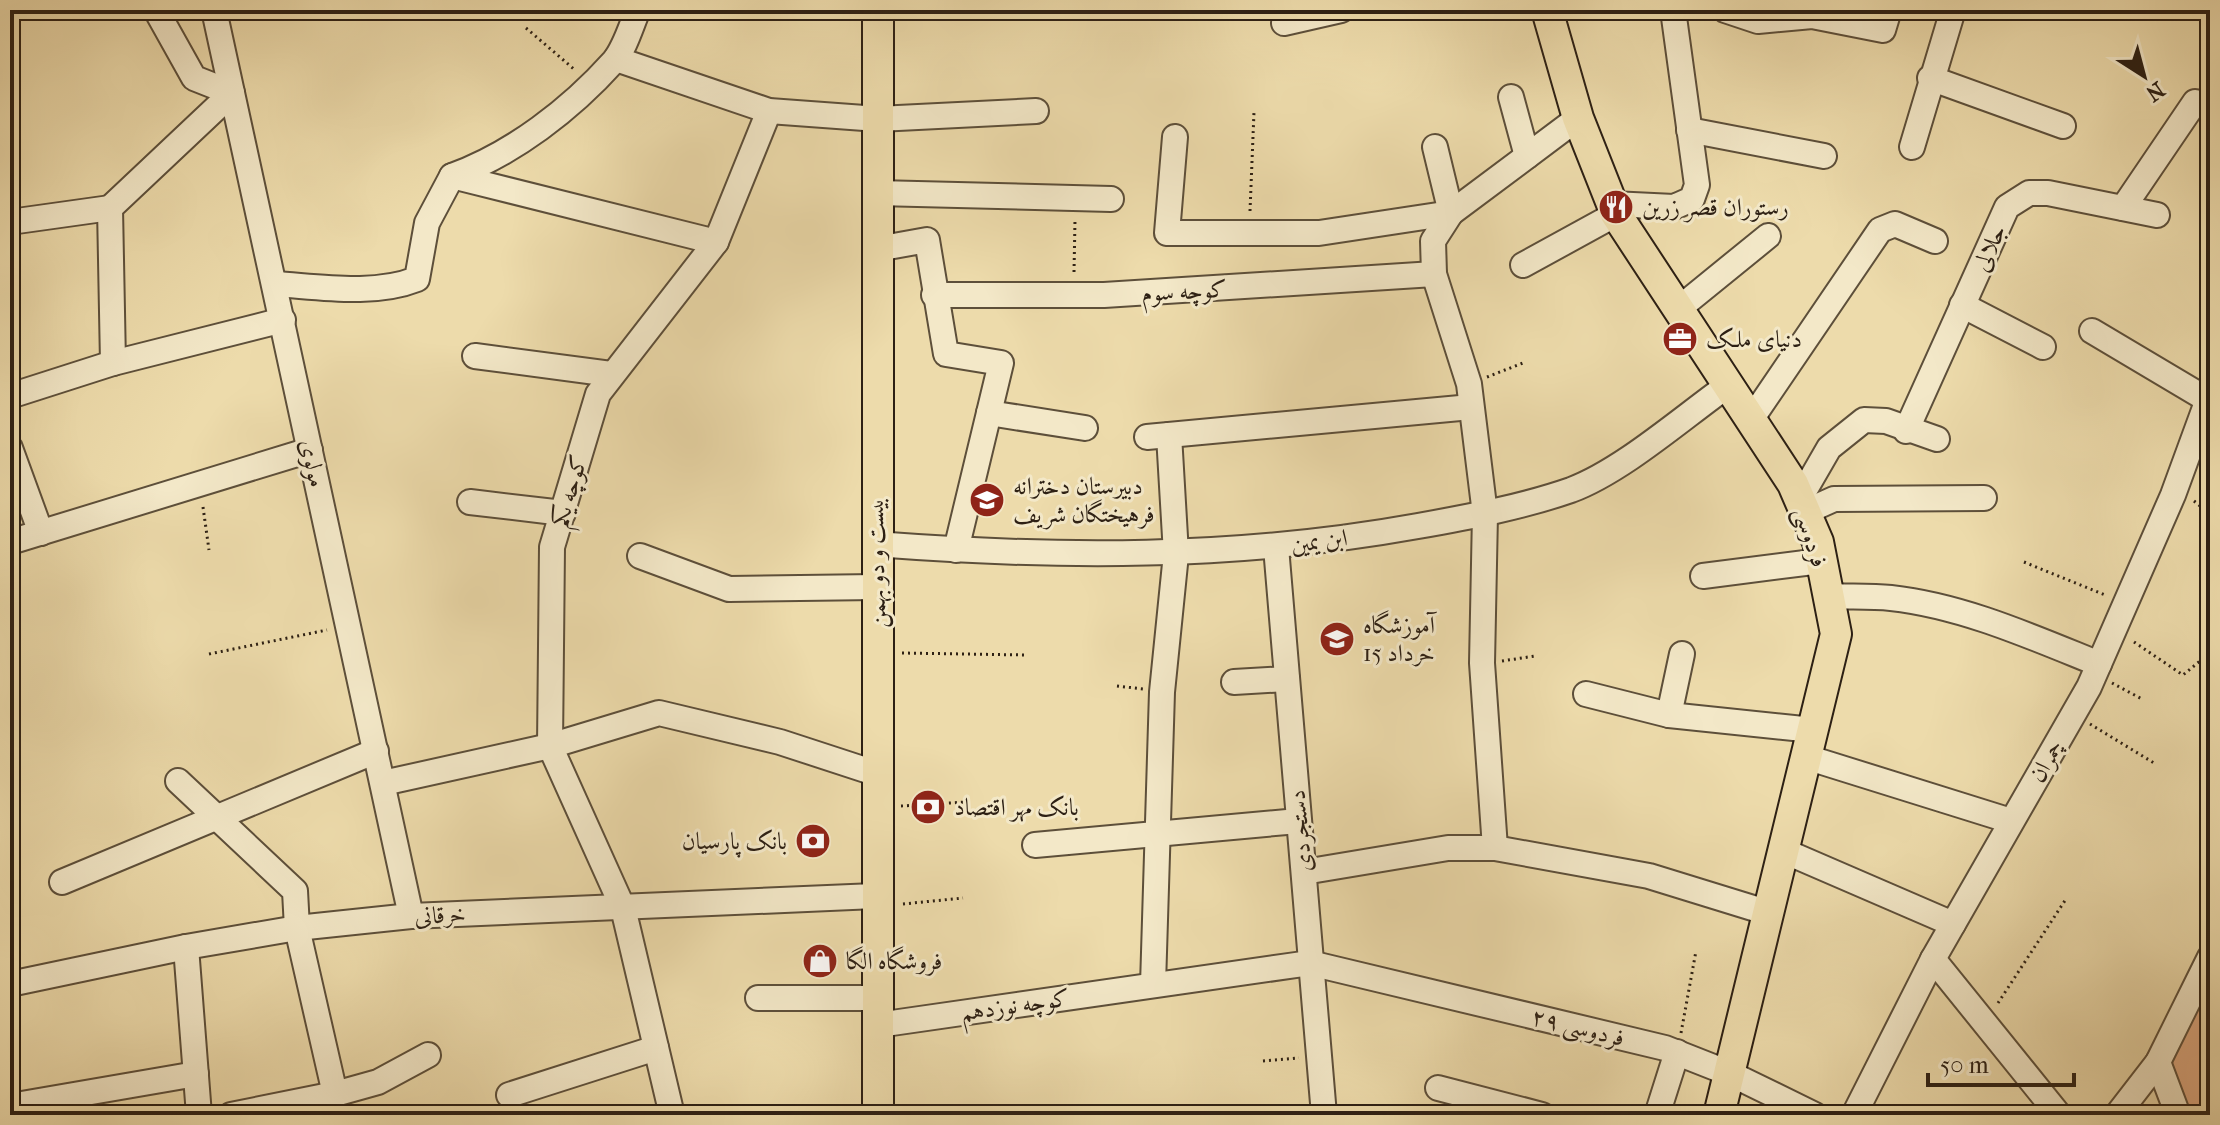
<svg xmlns="http://www.w3.org/2000/svg" width="2220" height="1125" font-family="'IM FELL French Canon',Amiri,serif">
	<rect width="100%" height="100%" fill="#eddbab"/>
	<filter id="stains"><feTurbulence type="fractalNoise" baseFrequency=".0025" numOctaves="4"/><feColorMatrix values="0 0 0 0 .2 0 0 0 0 .09 0 0 0 0 .02 0 0 0 .5 -.17"/></filter>
	<radialGradient id="worn" r=".72"><stop offset=".6" stop-color="#630" stop-opacity="0"/><stop offset="1" stop-color="#630" stop-opacity=".3"/></radialGradient>
	<path fill="#dea981" stroke="#2d2014" stroke-width="2" d="M 2210,957 L 2210,1115 L 2178,1115 L 2158,1062 Z"/>
	<g fill="none" stroke-linecap="round" stroke-linejoin="round">
		<defs>
			<g id="minor">
				<path d="M 214,10 L 411,916"/>
				<path d="M 1725,10 L 1758,21 L 1812,16 L 1883,30 L 1889,10"/>
				<path d="M 1284,23 L 1341,10"/>
				<path d="M 616,59 L 769,111 L 878,119 L 1036,111"/>
				<path d="M 1930,78 L 2063,126"/>
				<path d="M 1511,97 L 1527,156"/>
				<path d="M 1689,130 L 1824,156"/>
				<path d="M 1175,137 L 1167,233 L 1319,233 L 1451,213"/>
				<path d="M 1435,147 L 1451,213"/>
				<path d="M 1912,147 L 1953,10"/>
				<path d="M 452,176 L 716,242"/>
				<path d="M 877,193 L 1111,199"/>
				<path d="M 1612,204 L 1674,207 L 1692,199 L 1697,185 L 1673,10"/>
				<path d="M 2123,208 L 2195,102"/>
				<path d="M 10,222 L 110,208"/>
				<path d="M 877,249 L 927,240 L 946,354 L 1001,363 L 956,550"/>
				<path d="M 1523,265 L 1616,214"/>
				<path d="M 275,284 C 321,287 374,296 417,279 L 427,223 L 452,176 C 513,154 571,109 614,61 C 625,48 631,26 638,10"/>
				<path d="M 934,295 L 1104,295 L 1434,274"/>
				<path d="M 1962,305 L 2043,347"/>
				<path d="M 1677,310 L 1768,236"/>
				<path d="M 2092,331 L 2208,400"/>
				<path d="M 475,356 L 611,374"/>
				<path d="M 113,363 L 110,208 L 232,93 L 194,78 L 156,10"/>
				<path d="M 10,396 L 113,363 L 283,320"/>
				<path d="M 989,413 L 1085,428"/>
				<path d="M 1750,421 L 1880,230 L 1895,224 L 1935,241"/>
				<path d="M 1906,431 L 2007,207 L 2029,193 L 2048,193 L 2157,215"/>
				<path d="M 1147,437 L 1471,407"/>
				<path d="M 10,448 L 41,533"/>
				<path d="M 1799,500 L 1829,448 L 1864,420 L 1886,421 L 1937,439"/>
				<path d="M 470,502 L 563,513"/>
				<path d="M 1805,512 L 1834,499 L 1984,498"/>
				<path d="M 10,542 L 310,450"/>
				<path d="M 875,544 C 1059,558 1235,559 1418,526 C 1469,517 1522,507 1571,490 C 1622,471 1682,418 1727,386"/>
				<path d="M 1276,547 L 1324,1115"/>
				<path d="M 640,556 L 729,589 L 876,587"/>
				<path d="M 1703,576 L 1821,561"/>
				<path d="M 1828,596 C 1849,597 1870,596 1891,598 C 1963,606 2032,637 2099,664"/>
				<path d="M 1234,682 L 1287,679"/>
				<path d="M 1586,694 L 1669,715 L 1813,730"/>
				<path d="M 1669,715 L 1682,654"/>
				<path d="M 1806,757 L 2011,821"/>
				<path d="M 178,781 L 295,891 L 297,928 L 335,1094"/>
				<path d="M 383,783 L 550,746 L 659,713 L 780,742 L 878,774"/>
				<path d="M 1035,845 L 1298,821"/>
				<path d="M 1495,848 L 1482,663 L 1485,514 L 1469,384 L 1434,274 L 1433,241 L 1451,213 L 1578,118"/>
				<path d="M 1784,851 L 1953,924"/>
				<path d="M 1304,872 L 1448,848 L 1495,848 L 1649,876 L 1769,913"/>
				<path d="M 62,882 L 376,751"/>
				<path d="M 186,947 L 199,1115"/>
				<path d="M 1933,959 L 2059,1115"/>
				<path d="M 10,984 L 186,947 L 297,928 L 411,916 L 875,896"/>
				<path d="M 1153,985 L 1162,692 L 1176,554 L 1169,435"/>
				<path d="M 758,998 L 877,998"/>
				<path d="M 878,1025 L 1310,963 L 1665,1048 L 1731,1074 L 1815,1115"/>
				<path d="M 2158,1062 L 2178,1115"/>
				<path d="M 1438,1088 L 1542,1115"/>
				<path d="M 509,1095 L 656,1048"/>
				<path d="M 10,1106 L 196,1074"/>
				<path d="M 231,1115 L 335,1094 L 378,1082 L 428,1055"/>
				<path d="M 672,1115 L 623,908 L 550,746 L 552,547 L 598,394 L 716,242 L 769,111"/>
				<path d="M 1657,1115 L 1677,1052"/>
				<path d="M 1854,1115 L 1933,959 L 2089,687 L 2173,495 L 2210,394"/>
				<path d="M 2117,1115 L 2158,1062 L 2210,957"/>
			</g>
			<g id="major">
				<path d="M 878,10 L 878,1115"/>
				<path d="M 1547,10 L 1578,118 L 1616,214 L 1793,484 L 1818,542 L 1836,634 L 1719,1115"/>
			</g>
		</defs>
		<use href="#minor" stroke="#5d4f3a" stroke-width="28"/>
		<use href="#major" stroke="#2d2014" stroke-width="34"/>
		<g stroke="#2d2014" stroke-width="3" stroke-dasharray="2 4" stroke-linecap="butt">
			<path d="M 526,28 L 575,70"/>
			<path d="M 1250,211 L 1254,112"/>
			<path d="M 1074,272 L 1075,220"/>
			<path d="M 1487,377 L 1523,363"/>
			<path d="M 2194,501 L 2210,514"/>
			<path d="M 203,507 L 209,550"/>
			<path d="M 2024,562 L 2105,595"/>
			<path d="M 2134,642 L 2183,675 L 2200,661"/>
			<path d="M 902,653 L 1026,655"/>
			<path d="M 209,654 L 327,630"/>
			<path d="M 1502,661 L 1535,656"/>
			<path d="M 2112,683 L 2142,699"/>
			<path d="M 1117,686 L 1143,689"/>
			<path d="M 2090,724 L 2154,763"/>
			<path d="M 901,806 L 966,802"/>
			<path d="M 10,876 L 17,873"/>
			<path d="M 903,904 L 963,898"/>
			<path d="M 1998,1003 L 2066,899"/>
			<path d="M 1681,1033 L 1696,951"/>
			<path d="M 1263,1061 L 1299,1058"/>
		</g>
		<use href="#minor" stroke="#f3e8c8" stroke-width="24"/>
		<use href="#major" stroke="#eddbab" stroke-width="30"/>
	</g>
	<defs>
		<symbol id="restaurant-disc" viewBox="-11 -11 22 22"><circle r="9.5" fill="#8f2418" stroke="#f3e8c8"/><path d="M-5-6h1v4h1v-4h1v4h1v-4h1v5L-1.5 .5V6h-2V.5L-5-1ZM5-6V6H3V1.5H1.5Q1.5-4 5-6Z" fill="#fff"/></symbol>
		<symbol id="office-disc" viewBox="-11 -11 22 22"><circle r="9.5" fill="#8f2418" stroke="#f3e8c8"/><path d="M-6-3h4V-5.5h4V-3h4V5H-6ZM-1-4.5V-3h2v-1.5ZM-6 0V1H6V0Z" fill="#fff"/></symbol>
		<symbol id="school-disc" viewBox="-11 -11 22 22"><circle r="9.5" fill="#8f2418" stroke="#f3e8c8"/><path d="M0-5L7-2L0 1L-7-2ZM-4 1L0 2.5L4 1V4Q0 6-4 4Z" fill="#fff"/></symbol>
		<symbol id="bank-disc" viewBox="-11 -11 22 22"><circle r="9.5" fill="#8f2418" stroke="#f3e8c8"/><path d="M-6-4H6V4H-6ZM0-2.3a2.3 2.3 0 1 0 0 4.6a2.3 2.3 0 1 0 0-4.6Z" fill="#fff"/></symbol>
		<symbol id="shop-disc" viewBox="-11 -11 22 22"><circle r="9.5" fill="#8f2418" stroke="#f3e8c8"/><path d="M-5-2.5h2.3a2.7 3.5 0 0 1 5.4 0H5L5.5 6h-11ZM-1.5-2.5h3a1.5 2.3 0 0 0-3 0Z" fill="#fff"/></symbol>
	</defs>
	<g fill-rule="evenodd">
		<use href="#restaurant-disc" x="1596" y="187" width="40" height="40"/>
		<use href="#office-disc" x="1660" y="319" width="40" height="40"/>
		<use href="#school-disc" x="967" y="480" width="40" height="40"/>
		<use href="#school-disc" x="1317" y="619" width="40" height="40"/>
		<use href="#bank-disc" x="908" y="787" width="40" height="40"/>
		<use href="#bank-disc" x="793" y="821" width="40" height="40"/>
		<use href="#shop-disc" x="800" y="941" width="40" height="40"/>
	</g>
	<g text-anchor="middle" stroke-width="6" stroke-linejoin="round" paint-order="stroke">
		<g font-size="24" fill="#2d2014" stroke="#f3e8c8" text-anchor="start">
			<text x="1642" y="215">رستوران قصر زرین</text>
			<text x="1706" y="347">دنیای ملک</text>
			<text x="1013" y="494">دبیرستان دخترانه<tspan x="1013" dy="28">فرهیختگان شریف</tspan></text>
			<text x="1363" y="633">آموزشگاه<tspan x="1363" dy="28">15 خرداد</tspan></text>
			<text x="954" y="815">بانک مهر اقتصاد</text>
			<text x="787" y="849" text-anchor="end">بانک پارسیان</text>
			<text x="846" y="969">فروشگاه الگا</text>
		</g>
		<g font-size="24" fill="#2d2014" stroke="#f3e8c8">
			<text transform="translate(1989 248) rotate(-66)" y="8">جلالی</text>
			<text transform="translate(1184 291) rotate(-3)" y="8">کوچه سوم</text>
			<text transform="translate(313 463) rotate(78)" y="8">مولوی</text>
			<text transform="translate(569 491) rotate(-73)" y="8">کوچه یکم</text>
			<text transform="translate(1811 537) rotate(72)" y="8">فردوسی</text>
			<text transform="translate(1319 541) rotate(-8)" y="8">ابن یمین</text>
			<text transform="translate(876 563) rotate(-91)" y="8">بیست و دو بهمن</text>
			<text transform="translate(2046 761) rotate(-60)" y="8">چمران</text>
			<text transform="translate(1300 831) rotate(-95)" y="8">دستجردی</text>
			<text transform="translate(440 915) rotate(-3)" y="8">خرقانی</text>
			<text transform="translate(1015 1005) rotate(-8)" y="8">کوچه نوزدهم</text>
			<text transform="translate(1578 1027) rotate(14)" y="8">فردوسی ۲۹</text>
		</g>
	</g>
	<rect width="2220" height="1125" fill="none" stroke="#eddbab" stroke-width="40"/>
	<rect x="12" y="12" width="2196" height="1101" fill="none" stroke="#2d2014" stroke-width="4"/>
	<rect x="20" y="20" width="2180" height="1085" fill="none" stroke="#2d2014" stroke-width="2"/>
	<g transform="translate(2144 76) rotate(144)" stroke="#f3e8c8" stroke-width="6" paint-order="stroke">
	<path d="M0-6L14 30L0 20L-14 30Z" fill="#2d2014"/>
	<text y="-12" font-size="22" font-weight="bold" text-anchor="middle" fill="#2d2014">N</text>
	</g>
	<path d="M1928 1073v12h146v-12" fill="none" stroke="#2d2014" stroke-width="4"/>
	<text x="1940" y="1073" font-size="24" fill="#2d2014" stroke="#f3e8c8" stroke-width="6" paint-order="stroke">50 m</text>
	<rect width="100%" height="100%" filter="url(#stains)"/>
	<rect width="100%" height="100%" fill="url(#worn)"/>
</svg>
